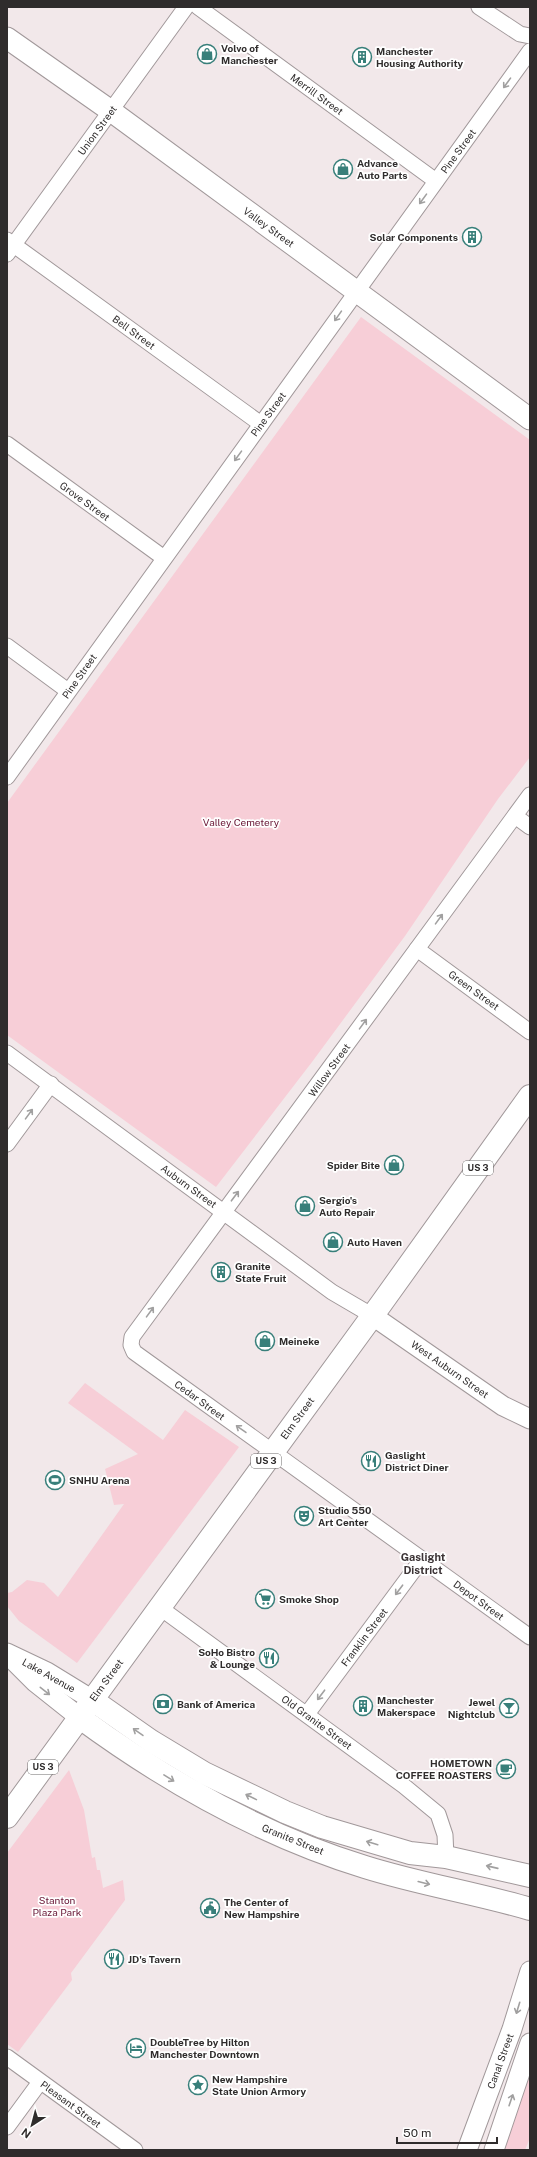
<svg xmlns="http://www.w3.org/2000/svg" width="537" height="2157" font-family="'Public Sans',sans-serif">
	<rect width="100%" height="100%" fill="#f2e8ea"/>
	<g fill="#f7ced7">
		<path d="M 361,317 L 530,440 L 530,757 L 498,799 L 405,936 L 312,1062 L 216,1187 L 7,1035 L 7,803 Z"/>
		<path d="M 85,1383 L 163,1440 L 185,1410 L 239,1447 L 77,1663 L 19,1621 L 7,1606 L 7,1593 L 12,1592 L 27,1580 L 44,1583 L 58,1597 L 124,1504 L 114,1505 L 105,1469 L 138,1454 L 68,1403 Z"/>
		<path d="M 69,1770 L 84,1810 L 92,1858 L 95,1857 L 97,1870 L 100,1870 L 103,1888 L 123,1880 L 125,1900 L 71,1973 L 72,1980 L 18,2052 L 7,2044 L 7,1853 Z"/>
		<path d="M 530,2068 L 530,2138 L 525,2150 L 501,2150 Z"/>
	</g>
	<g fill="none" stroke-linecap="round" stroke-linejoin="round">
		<defs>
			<g id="minor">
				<path d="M 198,7 L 436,181"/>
				<path d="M 479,7 L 520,34 L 530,36"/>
				<path d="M 7,240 L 261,424"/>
				<path d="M 7,254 L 186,7"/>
				<path d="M 7,444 L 164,558"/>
				<path d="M 7,646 L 68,691"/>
				<path d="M 7,777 L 530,51"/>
				<path d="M 530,795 L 132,1337 L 131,1345 L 134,1352 L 530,1637"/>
				<path d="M 515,816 L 530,827"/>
				<path d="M 417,949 L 530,1032"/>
				<path d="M 7,1053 L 332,1292 L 373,1316"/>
				<path d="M 7,1144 L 51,1084"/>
				<path d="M 159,1607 L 404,1786 L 438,1814 L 445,1835 L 446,1857"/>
				<path d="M 307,1714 L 422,1559"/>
				<path d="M 7,2057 L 135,2150"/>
				<path d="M 7,2127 L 40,2082"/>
			</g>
			<g id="tertiary">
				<path d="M 373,1316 L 503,1406 L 530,1419"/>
				<path d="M 7,1653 L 47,1672 L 91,1699"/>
				<path d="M 14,1661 L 35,1682 L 79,1717"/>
				<path d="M 467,2150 L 512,2029 L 530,1971"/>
				<path d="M 494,2150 L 530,2043"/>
			</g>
			<path id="secondary" d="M 7,38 L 111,111 L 530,419"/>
			<g id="primary">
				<path d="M 91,1699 L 151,1741 L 204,1773 L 285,1812 L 322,1827 L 410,1853 L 446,1857 L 530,1876"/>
				<path d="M 79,1717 C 166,1781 261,1835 365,1867 C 419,1884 476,1893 530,1909"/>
				<path d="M 7,1817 L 381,1304 L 530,1096"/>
			</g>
		</defs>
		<use href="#minor" stroke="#a1989a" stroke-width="17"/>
		<use href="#tertiary" stroke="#a1989a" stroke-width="21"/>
		<use href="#secondary" stroke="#a1989a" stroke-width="23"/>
		<use href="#primary" stroke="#a1989a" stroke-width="24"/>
		<use href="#minor" stroke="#fff" stroke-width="15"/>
		<use href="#tertiary" stroke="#fff" stroke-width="19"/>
		<use href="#secondary" stroke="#fff" stroke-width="21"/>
		<use href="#primary" stroke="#fff" stroke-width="22"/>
	</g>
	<defs><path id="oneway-shaft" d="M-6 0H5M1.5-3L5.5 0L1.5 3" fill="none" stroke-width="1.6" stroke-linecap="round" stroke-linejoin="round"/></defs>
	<g stroke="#a1a0a0">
		<use href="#oneway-shaft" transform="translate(507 83) rotate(126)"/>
		<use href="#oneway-shaft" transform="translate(423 199) rotate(126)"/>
		<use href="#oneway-shaft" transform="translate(338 316) rotate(125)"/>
		<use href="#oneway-shaft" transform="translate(238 456) rotate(126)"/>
		<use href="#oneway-shaft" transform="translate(439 919) rotate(-54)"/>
		<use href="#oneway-shaft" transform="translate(363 1024) rotate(-54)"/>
		<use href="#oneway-shaft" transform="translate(29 1114) rotate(-54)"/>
		<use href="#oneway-shaft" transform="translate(235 1196) rotate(-53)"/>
		<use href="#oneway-shaft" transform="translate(150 1312) rotate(-54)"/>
		<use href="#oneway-shaft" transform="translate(241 1429) rotate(-145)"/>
		<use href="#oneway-shaft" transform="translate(399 1590) rotate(127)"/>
		<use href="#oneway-shaft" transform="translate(45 1691) rotate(38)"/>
		<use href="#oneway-shaft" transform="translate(321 1695) rotate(127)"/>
		<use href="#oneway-shaft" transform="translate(138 1732) rotate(-145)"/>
		<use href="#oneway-shaft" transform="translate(169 1778) rotate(32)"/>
		<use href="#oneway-shaft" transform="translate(251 1797) rotate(-154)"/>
		<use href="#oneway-shaft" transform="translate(372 1843) rotate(-163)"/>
		<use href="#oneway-shaft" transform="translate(492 1867) rotate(-167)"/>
		<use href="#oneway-shaft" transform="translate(424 1883) rotate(14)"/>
		<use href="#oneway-shaft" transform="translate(518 2008) rotate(107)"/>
		<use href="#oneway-shaft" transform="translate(511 2100) rotate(-71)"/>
	</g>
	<defs>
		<symbol id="shop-ring" viewBox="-11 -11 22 22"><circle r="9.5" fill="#fff" stroke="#387f7a" stroke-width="1.5"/><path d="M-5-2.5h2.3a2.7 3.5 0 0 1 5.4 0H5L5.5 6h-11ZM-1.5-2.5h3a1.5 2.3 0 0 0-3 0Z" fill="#387f7a"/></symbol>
		<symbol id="building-ring" viewBox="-11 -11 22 22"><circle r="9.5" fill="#fff" stroke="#387f7a" stroke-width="1.5"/><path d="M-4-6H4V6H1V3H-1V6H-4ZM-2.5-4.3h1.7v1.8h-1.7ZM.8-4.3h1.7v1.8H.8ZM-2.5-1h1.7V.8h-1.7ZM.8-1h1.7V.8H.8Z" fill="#387f7a"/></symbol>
		<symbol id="restaurant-ring" viewBox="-11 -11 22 22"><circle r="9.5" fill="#fff" stroke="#387f7a" stroke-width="1.5"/><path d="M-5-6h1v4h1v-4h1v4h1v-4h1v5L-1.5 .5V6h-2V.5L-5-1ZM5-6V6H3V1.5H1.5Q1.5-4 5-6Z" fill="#387f7a"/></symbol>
		<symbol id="stadium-ring" viewBox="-11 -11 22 22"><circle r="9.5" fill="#fff" stroke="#387f7a" stroke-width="1.5"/><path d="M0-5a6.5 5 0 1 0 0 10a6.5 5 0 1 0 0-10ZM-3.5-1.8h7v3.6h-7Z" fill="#387f7a"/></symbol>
		<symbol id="theatre-ring" viewBox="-11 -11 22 22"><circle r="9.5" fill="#fff" stroke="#387f7a" stroke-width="1.5"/><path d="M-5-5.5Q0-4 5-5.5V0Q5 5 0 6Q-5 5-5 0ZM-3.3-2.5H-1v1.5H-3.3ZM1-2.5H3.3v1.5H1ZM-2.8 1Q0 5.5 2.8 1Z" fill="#387f7a"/></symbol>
		<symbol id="supermarket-ring" viewBox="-11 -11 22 22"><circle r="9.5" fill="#fff" stroke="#387f7a" stroke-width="1.5"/><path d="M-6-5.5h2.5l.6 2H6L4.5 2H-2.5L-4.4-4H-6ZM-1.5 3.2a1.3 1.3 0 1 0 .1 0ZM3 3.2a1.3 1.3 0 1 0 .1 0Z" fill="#387f7a"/></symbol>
		<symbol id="bank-ring" viewBox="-11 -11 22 22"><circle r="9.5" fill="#fff" stroke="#387f7a" stroke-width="1.5"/><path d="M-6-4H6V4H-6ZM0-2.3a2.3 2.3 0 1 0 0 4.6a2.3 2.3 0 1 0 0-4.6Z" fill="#387f7a"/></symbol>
		<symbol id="bar-ring" viewBox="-11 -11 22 22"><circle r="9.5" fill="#fff" stroke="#387f7a" stroke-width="1.5"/><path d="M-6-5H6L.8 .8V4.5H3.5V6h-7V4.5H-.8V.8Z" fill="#387f7a"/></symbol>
		<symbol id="cafe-ring" viewBox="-11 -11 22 22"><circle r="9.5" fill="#fff" stroke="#387f7a" stroke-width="1.5"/><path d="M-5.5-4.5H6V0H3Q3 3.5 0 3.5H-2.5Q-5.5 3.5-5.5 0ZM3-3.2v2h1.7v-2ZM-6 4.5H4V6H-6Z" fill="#387f7a"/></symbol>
		<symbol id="civic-ring" viewBox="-11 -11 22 22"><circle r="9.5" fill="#fff" stroke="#387f7a" stroke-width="1.5"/><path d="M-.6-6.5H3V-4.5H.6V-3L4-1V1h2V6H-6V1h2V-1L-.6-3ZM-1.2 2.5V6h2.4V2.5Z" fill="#387f7a"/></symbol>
		<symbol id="hotel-ring" viewBox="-11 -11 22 22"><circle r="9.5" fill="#fff" stroke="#387f7a" stroke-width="1.5"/><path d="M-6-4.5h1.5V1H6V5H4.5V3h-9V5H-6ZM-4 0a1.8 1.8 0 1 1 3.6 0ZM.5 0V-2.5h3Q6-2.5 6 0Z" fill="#387f7a"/></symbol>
		<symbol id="sight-ring" viewBox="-11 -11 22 22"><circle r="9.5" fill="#fff" stroke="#387f7a" stroke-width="1.5"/><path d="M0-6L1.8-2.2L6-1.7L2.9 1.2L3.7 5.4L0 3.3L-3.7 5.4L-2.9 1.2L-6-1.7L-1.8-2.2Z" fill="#387f7a"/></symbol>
	</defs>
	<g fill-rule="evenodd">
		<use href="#shop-ring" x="196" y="43" width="22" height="22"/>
		<use href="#building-ring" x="351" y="46" width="22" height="22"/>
		<use href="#shop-ring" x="332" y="158" width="22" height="22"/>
		<use href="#building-ring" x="461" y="226" width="22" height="22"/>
		<use href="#shop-ring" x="383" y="1154" width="22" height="22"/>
		<use href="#shop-ring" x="294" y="1195" width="22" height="22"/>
		<use href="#shop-ring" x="322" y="1231" width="22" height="22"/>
		<use href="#building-ring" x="210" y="1261" width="22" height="22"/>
		<use href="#shop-ring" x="254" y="1330" width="22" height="22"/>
		<use href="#restaurant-ring" x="360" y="1450" width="22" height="22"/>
		<use href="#stadium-ring" x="44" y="1469" width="22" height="22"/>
		<use href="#theatre-ring" x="293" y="1505" width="22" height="22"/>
		<use href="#supermarket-ring" x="254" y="1588" width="22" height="22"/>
		<use href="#restaurant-ring" x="258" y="1647" width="22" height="22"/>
		<use href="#bank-ring" x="152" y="1693" width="22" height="22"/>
		<use href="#building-ring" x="352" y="1695" width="22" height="22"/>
		<use href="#bar-ring" x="498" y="1697" width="22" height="22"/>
		<use href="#cafe-ring" x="495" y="1758" width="22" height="22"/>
		<use href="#civic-ring" x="199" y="1897" width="22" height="22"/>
		<use href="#restaurant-ring" x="103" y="1948" width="22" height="22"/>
		<use href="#hotel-ring" x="125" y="2037" width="22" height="22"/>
		<use href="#sight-ring" x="187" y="2074" width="22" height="22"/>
	</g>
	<g text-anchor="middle" stroke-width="3.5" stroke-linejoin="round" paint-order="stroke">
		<g fill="#fff" stroke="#6d6b6b" stroke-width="1">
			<rect x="463" y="1161" width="30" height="14" rx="3"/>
			<rect x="251" y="1454" width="30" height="14" rx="3"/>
			<rect x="28" y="1760" width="30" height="14" rx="3"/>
		</g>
		<g font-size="9" font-weight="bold" fill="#2f2c2c">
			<text x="478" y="1171">US 3</text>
			<text x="266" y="1464">US 3</text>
			<text x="43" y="1770">US 3</text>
		</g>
		<g font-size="10" font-weight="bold" fill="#2f2c2c" stroke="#fff" text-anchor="start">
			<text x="221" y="52">Volvo of<tspan x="221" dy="12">Manchester</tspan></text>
			<text x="376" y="55">Manchester<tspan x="376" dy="12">Housing Authority</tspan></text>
			<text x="357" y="167">Advance<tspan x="357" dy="12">Auto Parts</tspan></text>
			<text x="458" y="241" text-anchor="end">Solar Components</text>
			<text x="380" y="1169" text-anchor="end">Spider Bite</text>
			<text x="319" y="1204">Sergio's<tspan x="319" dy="12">Auto Repair</tspan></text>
			<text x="347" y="1246">Auto Haven</text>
			<text x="235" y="1270">Granite<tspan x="235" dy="12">State Fruit</tspan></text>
			<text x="279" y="1345">Meineke</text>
			<text x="385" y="1459">Gaslight<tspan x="385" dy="12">District Diner</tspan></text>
			<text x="69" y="1484">SNHU Arena</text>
			<text x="318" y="1514">Studio 550<tspan x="318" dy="12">Art Center</tspan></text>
			<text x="279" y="1603">Smoke Shop</text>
			<text x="255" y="1656" text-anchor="end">SoHo Bistro<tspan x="255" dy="12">&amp; Lounge</tspan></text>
			<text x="377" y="1704">Manchester<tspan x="377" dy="12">Makerspace</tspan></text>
			<text x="495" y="1706" text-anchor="end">Jewel<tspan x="495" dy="12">Nightclub</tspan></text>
			<text x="177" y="1708">Bank of America</text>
			<text x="492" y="1767" text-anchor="end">HOMETOWN<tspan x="492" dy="12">COFFEE ROASTERS</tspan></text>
			<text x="224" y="1906">The Center of<tspan x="224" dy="12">New Hampshire</tspan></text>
			<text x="128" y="1963">JD's Tavern</text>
			<text x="150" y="2046">DoubleTree by Hilton<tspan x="150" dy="12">Manchester Downtown</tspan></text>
			<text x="212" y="2083">New Hampshire<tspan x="212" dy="12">State Union Armory</tspan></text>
		</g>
		<g font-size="10" fill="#2f2c2c" stroke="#fff">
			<text transform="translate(317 94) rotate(36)" y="4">Merrill Street</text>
			<text transform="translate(97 130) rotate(-54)" y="4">Union Street</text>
			<text transform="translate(458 151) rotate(-54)" y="4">Pine Street</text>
			<text transform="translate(269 227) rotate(36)" y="4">Valley Street</text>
			<text transform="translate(134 332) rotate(36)" y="4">Bell Street</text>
			<text transform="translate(268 414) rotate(-54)" y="4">Pine Street</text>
			<text transform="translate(85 501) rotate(36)" y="4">Grove Street</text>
			<text transform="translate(79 676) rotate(-55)" y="4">Pine Street</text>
			<text transform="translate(474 990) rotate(36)" y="4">Green Street</text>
			<text transform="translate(329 1070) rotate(-54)" y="4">Willow Street</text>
			<text transform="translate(189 1186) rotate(36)" y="4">Auburn Street</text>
			<text transform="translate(450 1369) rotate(35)" y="4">West Auburn Street</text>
			<text transform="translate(200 1400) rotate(36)" y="4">Cedar Street</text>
			<text transform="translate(297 1418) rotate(-54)" y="4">Elm Street</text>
			<text transform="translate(479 1600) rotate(36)" y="4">Depot Street</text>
			<text transform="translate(364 1637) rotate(-53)" y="4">Franklin Street</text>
			<text transform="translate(49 1675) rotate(29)" y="4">Lake Avenue</text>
			<text transform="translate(106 1680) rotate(-54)" y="4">Elm Street</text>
			<text transform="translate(317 1722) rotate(36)" y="4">Old Granite Street</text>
			<text transform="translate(293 1839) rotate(22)" y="4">Granite Street</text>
			<text transform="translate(500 2061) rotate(-70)" y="4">Canal Street</text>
			<text transform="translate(71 2104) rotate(36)" y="4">Pleasant Street</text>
		</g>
		<g font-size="10" fill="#671433" stroke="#fff">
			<text x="241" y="826">Valley Cemetery</text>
			<text x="57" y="1904">Stanton<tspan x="57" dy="12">Plaza Park</tspan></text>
		</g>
		<g font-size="11" font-weight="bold" fill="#3c3436" stroke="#fff">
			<text x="423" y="1561">Gaslight<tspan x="423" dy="13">District</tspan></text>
		</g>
	</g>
	<rect width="537" height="2157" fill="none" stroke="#2f2c2c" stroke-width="16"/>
	<g transform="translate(32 2125) rotate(216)" stroke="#ffffff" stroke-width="3" paint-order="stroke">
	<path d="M0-3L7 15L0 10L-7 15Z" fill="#2f2c2c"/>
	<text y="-6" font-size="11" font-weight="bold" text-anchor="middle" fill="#2f2c2c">N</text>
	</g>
	<path d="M397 2137v6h100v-6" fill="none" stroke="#2f2c2c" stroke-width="2"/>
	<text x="403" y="2137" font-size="12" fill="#2f2c2c" stroke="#ffffff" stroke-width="3" paint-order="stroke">50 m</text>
</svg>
